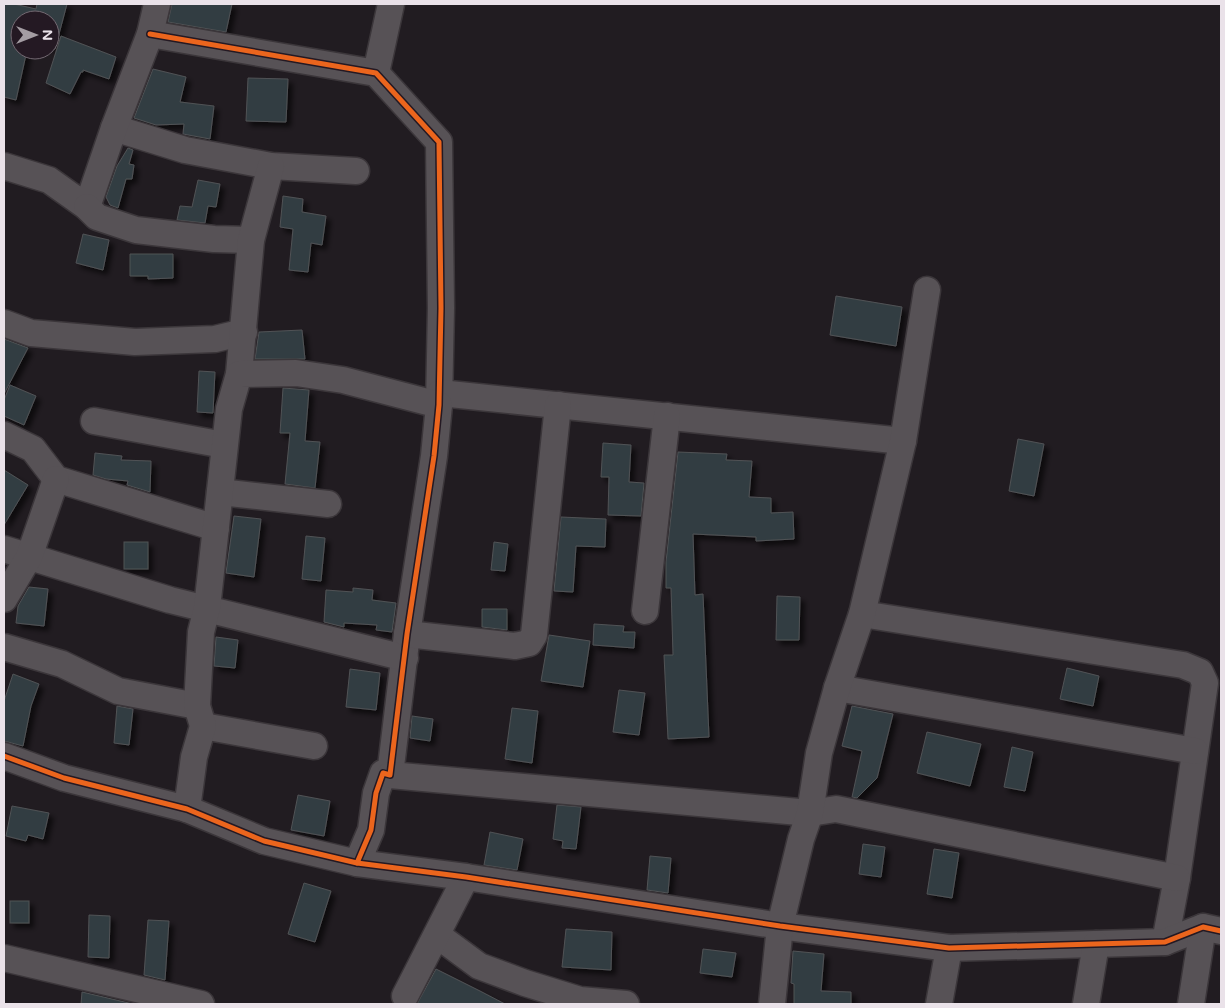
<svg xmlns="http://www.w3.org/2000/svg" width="1225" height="1008" font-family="'Varela Round',sans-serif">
	<defs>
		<filter id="shadow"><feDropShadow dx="4.5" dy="4.5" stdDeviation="2.5" flood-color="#0009"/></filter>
	</defs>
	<rect width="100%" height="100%" fill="#211c21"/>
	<g fill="#333e42" stroke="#505255" filter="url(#shadow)">
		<path d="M 4,4 L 14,4 L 36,9 L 37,4 L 67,4 L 55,49 L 50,49 L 50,20 L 20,20 L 20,50 L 27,50 L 16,100 L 4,97 Z"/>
		<path d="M 172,4 L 232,4 L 226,32 L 168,22 Z"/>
		<path d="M 61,36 L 116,57 L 109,79 L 83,70 L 83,72 L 81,72 L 70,94 L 46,83 Z"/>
		<path d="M 153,69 L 186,77 L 180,102 L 214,106 L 210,139 L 183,134 L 184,124 L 156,125 L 134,118 Z"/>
		<path d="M 248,78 L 288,79 L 286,122 L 246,121 Z"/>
		<path d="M 128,148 L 133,150 L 129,164 L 134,165 L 132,179 L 126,179 L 118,208 L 110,205 L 106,197 L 117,166 Z"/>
		<path d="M 198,180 L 220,184 L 216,207 L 208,206 L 205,223 L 177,220 L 180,206 L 192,207 Z"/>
		<path d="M 283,196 L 303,199 L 302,212 L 326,216 L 322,245 L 311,243 L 308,272 L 289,270 L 293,229 L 280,227 Z"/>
		<path d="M 83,234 L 109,240 L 103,270 L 76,263 Z"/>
		<path d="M 130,254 L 173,254 L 173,278 L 148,279 L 148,276 L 130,276 Z"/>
		<path d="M 836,296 L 902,307 L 896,346 L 830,335 Z"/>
		<path d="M 302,330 L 305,359 L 255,359 L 259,332 Z"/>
		<path d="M 4,339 L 28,348 L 4,394 Z"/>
		<path d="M 199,371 L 215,372 L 213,413 L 197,412 Z"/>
		<path d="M 10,385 L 36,396 L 24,425 L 4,416 L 4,400 Z"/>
		<path d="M 283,388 L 309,390 L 305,441 L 320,442 L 315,488 L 285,484 L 290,433 L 280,433 Z"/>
		<path d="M 1018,439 L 1044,444 L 1034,496 L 1009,491 Z"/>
		<path d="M 603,443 L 631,445 L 629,482 L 644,483 L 641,516 L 608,515 L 609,477 L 601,477 Z"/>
		<path d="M 678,452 L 727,454 L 726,460 L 752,461 L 749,497 L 771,498 L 771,513 L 793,512 L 794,539 L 756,541 L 756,537 L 693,534 L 695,595 L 703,594 L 709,737 L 668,739 L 664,655 L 673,655 L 671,588 L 666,588 L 666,562 Z"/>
		<path d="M 95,453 L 122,456 L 121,460 L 151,461 L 150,492 L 127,485 L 128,481 L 106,479 L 93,475 Z"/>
		<path d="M 4,470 L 28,485 L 4,525 Z"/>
		<path d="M 234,516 L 261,519 L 254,577 L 226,573 Z"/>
		<path d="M 561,517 L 606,519 L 605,547 L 576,546 L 573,592 L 554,591 Z"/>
		<path d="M 306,536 L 325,538 L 321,581 L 302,579 Z"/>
		<rect x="124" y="542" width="24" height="27"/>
		<path d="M 494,542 L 508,544 L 505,571 L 491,570 Z"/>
		<path d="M 29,587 L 48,589 L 44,626 L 16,623 L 18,606 Z"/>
		<path d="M 353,588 L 373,590 L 372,600 L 396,603 L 392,632 L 376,630 L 377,625 L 344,623 L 344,627 L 324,622 L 326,590 L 353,592 Z"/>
		<path d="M 777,596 L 800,597 L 799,640 L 776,640 Z"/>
		<path d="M 482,609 L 507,609 L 507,630 L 482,627 Z"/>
		<path d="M 594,624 L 624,626 L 623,632 L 635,632 L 634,648 L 593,645 Z"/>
		<path d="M 549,635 L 590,641 L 583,687 L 541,681 Z"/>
		<path d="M 216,637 L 238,640 L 235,668 L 214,666 Z"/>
		<path d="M 1067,668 L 1099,676 L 1093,706 L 1060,699 Z"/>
		<path d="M 350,669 L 380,673 L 376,710 L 346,707 Z"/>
		<path d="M 13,674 L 39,684 L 31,706 L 23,746 L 4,741 L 4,701 Z"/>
		<path d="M 619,690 L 645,693 L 639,735 L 613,732 Z"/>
		<path d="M 117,706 L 133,709 L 129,745 L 114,743 Z"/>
		<path d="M 852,706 L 893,714 L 877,778 L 857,798 L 852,797 L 862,751 L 842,746 Z"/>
		<path d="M 512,708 L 538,711 L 532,763 L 505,759 Z"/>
		<path d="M 412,716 L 433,719 L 430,741 L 410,738 Z"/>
		<path d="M 927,732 L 981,744 L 970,786 L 917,773 Z"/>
		<path d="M 1012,747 L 1033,752 L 1025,791 L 1004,787 Z"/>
		<path d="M 298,795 L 330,801 L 324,836 L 291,830 Z"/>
		<path d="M 557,805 L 581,807 L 576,849 L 562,848 L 563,841 L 553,839 Z"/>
		<path d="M 12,806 L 49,813 L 43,839 L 28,835 L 26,841 L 6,836 Z"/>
		<path d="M 490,832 L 523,839 L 517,870 L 484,865 Z"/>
		<path d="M 863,844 L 885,847 L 881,877 L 859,874 Z"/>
		<path d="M 934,849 L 959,853 L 952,898 L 927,894 Z"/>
		<path d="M 650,856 L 671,858 L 668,893 L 647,890 Z"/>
		<path d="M 304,883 L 331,891 L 315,942 L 288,934 Z"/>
		<rect x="10" y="901" width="19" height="22"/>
		<path d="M 89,915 L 110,916 L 109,958 L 88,957 Z"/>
		<path d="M 148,920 L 169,921 L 165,980 L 144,975 Z"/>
		<path d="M 566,929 L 612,932 L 611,970 L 562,967 Z"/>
		<path d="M 703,949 L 736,953 L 732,977 L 700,973 Z"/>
		<path d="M 793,951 L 824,954 L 821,991 L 851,992 L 851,1004 L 794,1004 L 794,984 L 791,983 Z"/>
		<path d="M 436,969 L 480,991 L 505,1004 L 417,1004 Z"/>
		<path d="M 82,992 L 133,1004 L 81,1004 Z"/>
	</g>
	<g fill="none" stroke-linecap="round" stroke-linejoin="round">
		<defs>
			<g id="minor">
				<path d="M 150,34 L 376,73 L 439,142 L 441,308 L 439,405 L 434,456 L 407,634 L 390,775 L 383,773 L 376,793 L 371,830 L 357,863"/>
				<path d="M 376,73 L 391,4"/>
				<path d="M 114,128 L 185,150 L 271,166 L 356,171"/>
				<path d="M 4,166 L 49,180 L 87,207 L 114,128 L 150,34 L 157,4"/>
				<path d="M 87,207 L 97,217 L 136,230 L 214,239 L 251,240"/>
				<path d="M 4,323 L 31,333 L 135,342 L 215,339 L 244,332"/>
				<path d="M 239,374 L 251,240 L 271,166"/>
				<path d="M 440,393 L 903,441"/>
				<path d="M 94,421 L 224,445"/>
				<path d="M 4,435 L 33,449 L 56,479 L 216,528"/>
				<path d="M 220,492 L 328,504"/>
				<path d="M 4,549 L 170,600 L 405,658"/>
				<path d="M 4,599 L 29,557 L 56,479"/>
				<path d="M 645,611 L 667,416"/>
				<path d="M 862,614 L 1183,665 L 1200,672 L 1205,683 L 1177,878 L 1165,942"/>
				<path d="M 407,634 L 515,646 L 529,643 L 534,635 L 558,405"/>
				<path d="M 4,647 L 62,664 L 118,691 L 197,706"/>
				<path d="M 837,688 L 1195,751"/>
				<path d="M 203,726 L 314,746"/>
				<path d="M 4,756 L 64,778 L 187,809 L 264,841 L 357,863 L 466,877 L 780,926 L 949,948 L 1165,942 L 1203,927 L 1221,931"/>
				<path d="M 390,775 L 810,813 L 836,809 L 1177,878"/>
				<path d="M 187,809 L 194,757 L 203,726 L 197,706 L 201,632 L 207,608 L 229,409 L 239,374 L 296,373 L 343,380 L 439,405"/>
				<path d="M 437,935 L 479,966 L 525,983 L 580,1000 L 626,1004"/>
				<path d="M 4,958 L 201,1004"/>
				<path d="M 405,996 L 466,877"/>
				<path d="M 772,1004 L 780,926 L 801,839 L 810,813 L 819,753 L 837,688 L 862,614 L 903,441 L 927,290"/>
				<path d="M 939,1004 L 949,948"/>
				<path d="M 1086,1004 L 1096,944"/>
				<path d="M 1191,1004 L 1203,927"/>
			</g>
		</defs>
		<use href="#minor" stroke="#3b363a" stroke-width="29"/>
		<use href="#minor" stroke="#575256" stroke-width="26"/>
		<defs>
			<g id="cycleway">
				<path d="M 150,34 L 376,73 L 439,142 L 441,308 L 439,405 L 434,456 L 407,634 L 390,775 L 383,773 L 376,793 L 371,830 L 357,863"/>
				<path d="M 4,756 L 64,778 L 187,809 L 264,841 L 357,863 L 466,877 L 780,926 L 949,948 L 1165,942 L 1203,927 L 1221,931"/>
			</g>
		</defs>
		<use href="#cycleway" stroke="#241923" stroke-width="8"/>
		<use href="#cycleway" stroke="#eb651d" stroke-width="5"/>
	</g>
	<rect width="1225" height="1008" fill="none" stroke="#eae2e9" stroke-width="10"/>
	<g transform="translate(35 35) rotate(90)"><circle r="24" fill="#241923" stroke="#736972"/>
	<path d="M0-4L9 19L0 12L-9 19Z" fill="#a49da3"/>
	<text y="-8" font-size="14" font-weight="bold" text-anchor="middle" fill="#eae2e9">N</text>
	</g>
</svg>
